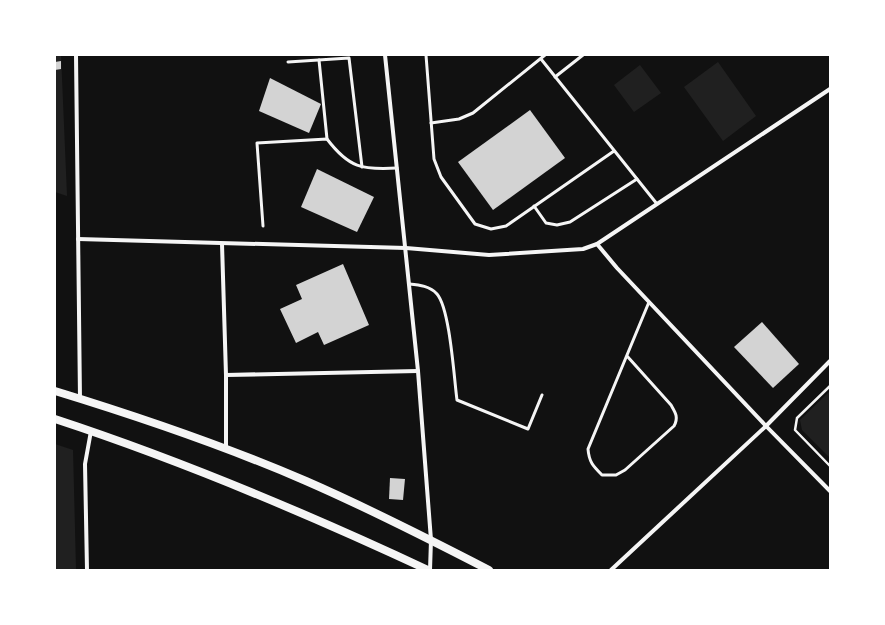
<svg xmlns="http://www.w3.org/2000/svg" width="885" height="625" font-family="Figtree,sans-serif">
	<rect width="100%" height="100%" fill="#111"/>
	<g fill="#202020">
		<path d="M 55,55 L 61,55 L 67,196 L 55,192 Z"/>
		<path d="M 718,62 L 756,116 L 723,141 L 684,87 Z"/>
		<path d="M 640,65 L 661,93 L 634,112 L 614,85 Z"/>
		<path d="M 830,391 L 830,458 L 802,430 L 800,420 Z"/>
		<path d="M 55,444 L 73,450 L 76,570 L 55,570 Z"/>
	</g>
	<g fill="#d3d3d3">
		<path d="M 61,61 L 61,69 L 55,70 L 55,62 Z"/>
		<path d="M 270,78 L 321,104 L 309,133 L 259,111 Z"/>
		<path d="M 530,110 L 565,158 L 493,210 L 458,162 Z"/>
		<path d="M 317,169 L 374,197 L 357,232 L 301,207 Z"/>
		<path d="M 343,264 L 369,325 L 324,345 L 318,332 L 296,343 L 280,309 L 302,299 L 296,285 Z"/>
		<path d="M 762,322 L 799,364 L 773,388 L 734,347 Z"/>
		<path d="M 390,478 L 405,479 L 403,500 L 389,499 Z"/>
	</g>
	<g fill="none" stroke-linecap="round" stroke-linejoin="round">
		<path stroke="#f5f5f5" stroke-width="2.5" d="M 830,386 L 797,418 L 795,430 L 830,466"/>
		<g stroke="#f5f5f5" stroke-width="3">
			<path d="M 426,55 L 434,159 L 441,177 L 475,224 L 491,229 L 506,226 L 614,151"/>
			<path d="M 541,59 L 657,204"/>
			<path d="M 319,60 L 327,139"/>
			<path d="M 288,62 L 349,58 L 362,167"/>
			<path d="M 555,77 L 583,55"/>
			<path d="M 431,123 L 459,119 L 473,113 L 545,55"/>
			<path d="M 534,206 L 546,223 L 557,225 L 570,222 L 637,179"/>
			<path d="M 263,226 L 257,143 L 327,139 C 349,168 362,170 397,168"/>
			<path d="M 409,284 C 419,285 430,286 437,294 C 450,309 454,378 457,400 L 528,429 L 542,395"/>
			<path d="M 627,356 L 671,405 C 675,412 679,417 674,426 L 625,470 L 616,475 L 602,475 C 593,466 589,462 588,449 L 649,302"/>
		</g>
		<g stroke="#f5f5f5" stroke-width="4">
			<path d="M 76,55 L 80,399"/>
			<path d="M 385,55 L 418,371 L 431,540 L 430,570"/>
			<path d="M 78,239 L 406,248 L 489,255 L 583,249 L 597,244 L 830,89"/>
			<path d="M 222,244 L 226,375 L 226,449"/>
			<path d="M 597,244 L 617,268 L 766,426 L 830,491"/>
			<path d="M 226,375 L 418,371"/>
			<path d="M 87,570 L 85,464 L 91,431"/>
			<path d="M 611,570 L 766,426 L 830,361"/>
		</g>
		<g stroke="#f5f5f5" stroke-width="8">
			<path d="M 55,391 C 140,417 225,446 306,481 C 368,508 429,539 489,570"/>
			<path d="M 55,419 C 183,461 306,513 428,570"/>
		</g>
	</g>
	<rect width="885" height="625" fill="none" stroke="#ffffff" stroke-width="112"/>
</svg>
